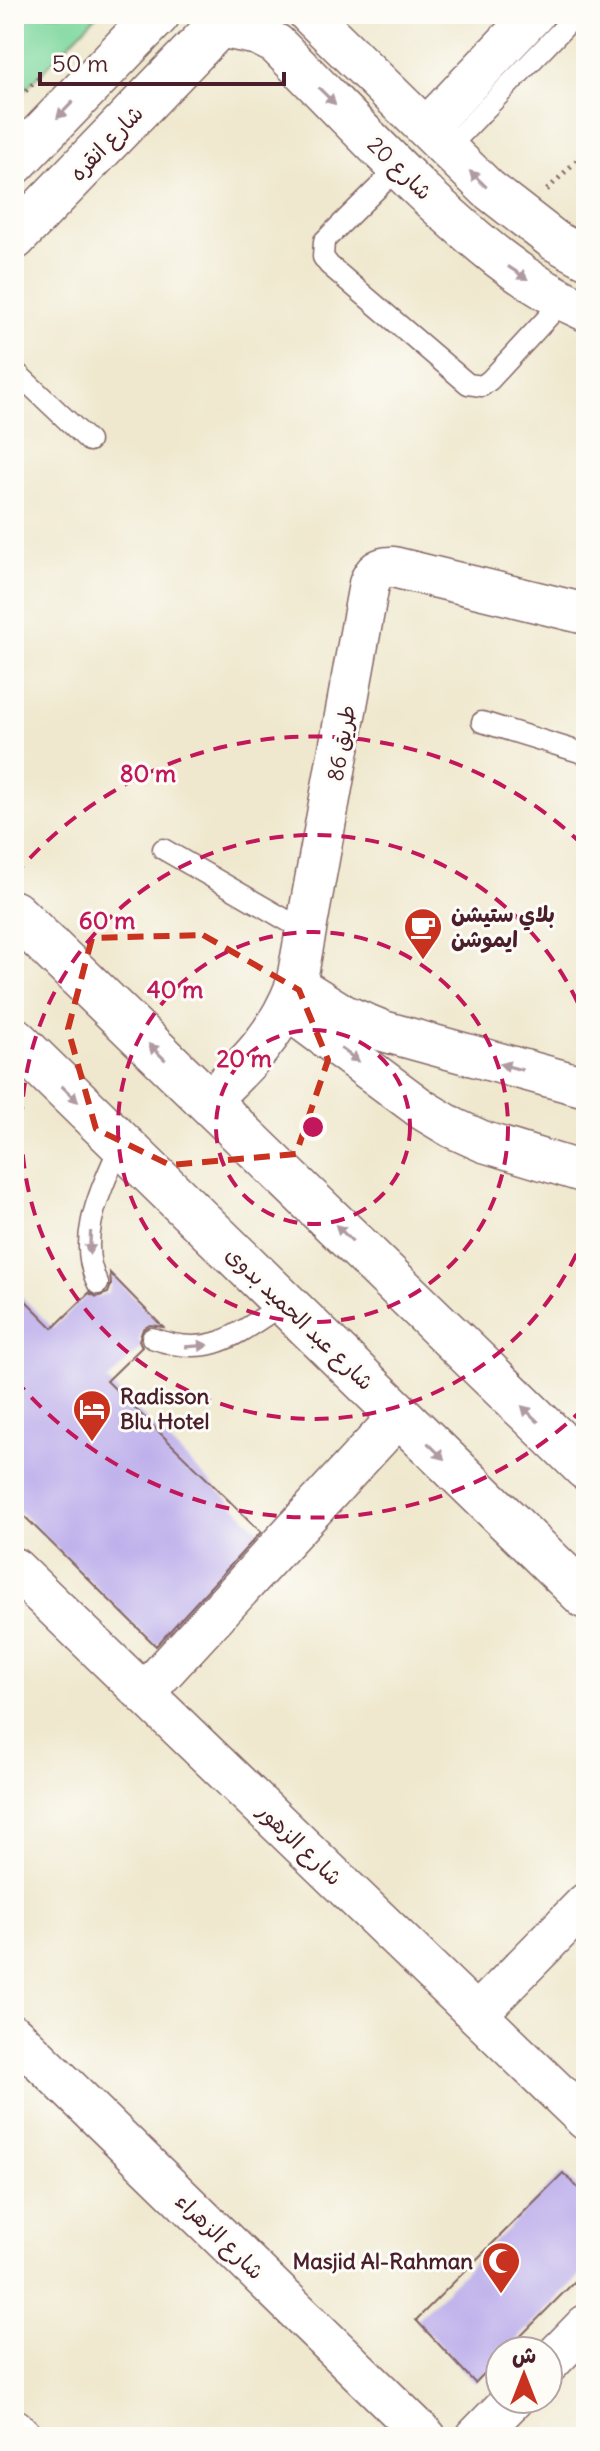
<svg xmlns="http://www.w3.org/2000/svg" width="600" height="2451" font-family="Delius,'Playpen Sans Arabic',sans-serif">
	<rect width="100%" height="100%" fill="#fdfcf7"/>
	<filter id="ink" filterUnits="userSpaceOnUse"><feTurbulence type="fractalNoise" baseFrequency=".0125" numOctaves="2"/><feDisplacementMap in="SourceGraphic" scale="16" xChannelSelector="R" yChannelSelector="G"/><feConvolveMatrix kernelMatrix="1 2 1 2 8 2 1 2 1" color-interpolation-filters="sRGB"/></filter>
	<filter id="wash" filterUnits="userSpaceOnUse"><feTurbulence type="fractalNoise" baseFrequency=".006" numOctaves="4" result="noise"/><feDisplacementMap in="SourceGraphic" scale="32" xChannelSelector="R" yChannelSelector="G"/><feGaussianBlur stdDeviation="1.8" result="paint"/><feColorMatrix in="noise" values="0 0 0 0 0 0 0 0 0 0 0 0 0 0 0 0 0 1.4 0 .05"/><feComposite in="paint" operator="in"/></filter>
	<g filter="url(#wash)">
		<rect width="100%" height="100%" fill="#efe8ce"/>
		<path fill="#7fd89e" stroke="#647c64" stroke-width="2" d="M 14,14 L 98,14 L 14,101 Z"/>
		<g id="blocks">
			<g fill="#b7a8ea">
				<path d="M 110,1273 L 163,1327 L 150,1325 L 143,1329 L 139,1340 L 142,1347 L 107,1381 L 261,1532 L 156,1646 L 14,1506 L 14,1289 L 53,1328 L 89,1293 L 97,1297 L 108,1293 L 111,1285 Z"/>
				<path d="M 563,2173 L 586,2196 L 586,2270 L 506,2351 L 500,2351 L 500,2357 L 475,2383 L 416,2320 Z"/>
			</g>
		</g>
	</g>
	<g filter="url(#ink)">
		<use href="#blocks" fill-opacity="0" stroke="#846564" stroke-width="2"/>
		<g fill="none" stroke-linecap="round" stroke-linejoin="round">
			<defs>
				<g id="lane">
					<path d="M 447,149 L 577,14"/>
					<path d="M 398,168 L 324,241 L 323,257 L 329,265 L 468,384 L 482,386 L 490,380 L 563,301"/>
					<path d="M 14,370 L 89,441"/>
					<path d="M 482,722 L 586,754"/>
					<path d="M 163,849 L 307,932"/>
					<path d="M 98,1284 C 74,1239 103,1186 121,1143"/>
					<path d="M 152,1338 C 212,1360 236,1334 285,1303"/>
				</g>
				<g id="street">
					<path d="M 309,14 L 488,189 L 555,241 L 586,258"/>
					<path d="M 218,27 L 258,35 L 276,44 C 325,93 373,144 423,192 C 474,239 522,283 586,311"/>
					<path d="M 426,128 L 534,14"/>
					<path d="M 296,985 L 344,1015 L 383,1031 L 586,1087"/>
					<path d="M 287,1009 L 423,1110 L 453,1128 L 484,1142 L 586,1173"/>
					<path d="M 208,1101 C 247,1064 276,1037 296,985 L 369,584 C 373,572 380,566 393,567 L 586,614"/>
					<path d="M 14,1568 L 586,2120"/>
					<path d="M 144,1693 L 400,1415"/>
					<path d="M 477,2014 L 586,1903"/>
					<path d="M 14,2035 L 426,2437"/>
					<path d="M 548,2364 L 586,2325"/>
					<path d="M 14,2429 L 22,2437"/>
					<path d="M 476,2437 L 513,2399"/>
				</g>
				<g id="secondary">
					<path d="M 14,163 L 158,14"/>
					<path d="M 14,238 L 230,14"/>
				</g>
				<g id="primary">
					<path d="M 14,913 L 586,1468"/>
					<path d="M 14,1039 L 586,1597"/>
				</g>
			</defs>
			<use href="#lane" stroke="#846564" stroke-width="23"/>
			<use href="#street" stroke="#846564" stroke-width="43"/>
			<use href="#secondary" stroke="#846564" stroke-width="47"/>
			<use href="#primary" stroke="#846564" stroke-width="47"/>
			<g stroke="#846564" stroke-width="5" stroke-dasharray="2 6" stroke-linecap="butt">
				<path d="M 14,102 L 39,78"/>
				<path d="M 547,190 L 586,151"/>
			</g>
			<use href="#lane" stroke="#fff" stroke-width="20"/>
			<use href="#street" stroke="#fff" stroke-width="40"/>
			<use href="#secondary" stroke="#fff" stroke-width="44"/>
			<use href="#primary" stroke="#fff" stroke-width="44"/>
		</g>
		<defs><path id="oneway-solid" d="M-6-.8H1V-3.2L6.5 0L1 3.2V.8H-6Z" transform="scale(2)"/></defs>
		<g fill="#ae9aa0">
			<use href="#oneway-solid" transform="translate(327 96) rotate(45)"/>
			<use href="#oneway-solid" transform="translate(65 110) rotate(134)"/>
			<use href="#oneway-solid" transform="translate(478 179) rotate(-136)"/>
			<use href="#oneway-solid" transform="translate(518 273) rotate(33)"/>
			<use href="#oneway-solid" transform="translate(157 1052) rotate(-136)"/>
			<use href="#oneway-solid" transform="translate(350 1055) rotate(36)"/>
			<use href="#oneway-solid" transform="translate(511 1067) rotate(-165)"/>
			<use href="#oneway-solid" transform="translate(70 1094) rotate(44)"/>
			<use href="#oneway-solid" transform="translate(344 1233) rotate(-136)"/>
			<use href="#oneway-solid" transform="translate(90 1243) rotate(93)"/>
			<use href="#oneway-solid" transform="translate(197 1346) rotate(-4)"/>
			<use href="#oneway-solid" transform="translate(530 1414) rotate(-136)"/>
			<use href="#oneway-solid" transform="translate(436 1451) rotate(44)"/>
		</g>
	</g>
	<path fill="none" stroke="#c8321e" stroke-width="6" stroke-dasharray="16 10" stroke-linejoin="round" d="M 203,935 L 299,990 L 328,1060 L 296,1154 L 170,1165 L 96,1129 L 68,1029 L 92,938 Z"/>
	<g fill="none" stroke="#c2185b" stroke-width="4" stroke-dasharray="14 10">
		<circle cx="313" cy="1127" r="97"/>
		<circle cx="313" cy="1127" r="195"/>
		<path d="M586 1232A292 292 0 1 1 586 1022"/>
		<path d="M584 1408A390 390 0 0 1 14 1378M14 876A390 390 0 0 1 584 846"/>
	</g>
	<defs>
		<symbol id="cafe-pin" viewBox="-11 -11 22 30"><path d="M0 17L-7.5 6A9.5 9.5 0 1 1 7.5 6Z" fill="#c8321e" stroke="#fdfcf7"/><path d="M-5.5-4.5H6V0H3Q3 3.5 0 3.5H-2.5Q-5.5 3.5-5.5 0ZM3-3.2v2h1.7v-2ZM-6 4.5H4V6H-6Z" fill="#fff"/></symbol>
		<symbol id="hotel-pin" viewBox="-11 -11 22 30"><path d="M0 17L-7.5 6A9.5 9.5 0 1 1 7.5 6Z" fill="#c8321e" stroke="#fdfcf7"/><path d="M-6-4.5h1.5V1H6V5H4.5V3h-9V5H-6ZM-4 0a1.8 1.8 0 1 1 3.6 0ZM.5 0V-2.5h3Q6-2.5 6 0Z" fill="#fff"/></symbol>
		<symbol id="mosque-pin" viewBox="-11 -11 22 30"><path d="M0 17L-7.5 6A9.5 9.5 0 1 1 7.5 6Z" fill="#c8321e" stroke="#fdfcf7"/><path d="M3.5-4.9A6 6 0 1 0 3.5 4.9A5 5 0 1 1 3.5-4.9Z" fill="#fff"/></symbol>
	</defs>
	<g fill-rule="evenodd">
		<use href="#cafe-pin" x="401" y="905" width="44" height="60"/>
		<use href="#hotel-pin" x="70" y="1387" width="44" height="60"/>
		<use href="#mosque-pin" x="479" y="2239" width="44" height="60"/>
	</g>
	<g text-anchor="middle" stroke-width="6" stroke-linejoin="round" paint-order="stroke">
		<g font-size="22" fill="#4a1f2b" stroke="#fdfcf7">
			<text transform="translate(106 143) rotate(-46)" y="8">شارع انقره</text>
			<text transform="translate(400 168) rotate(44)" y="8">شارع 20</text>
			<text transform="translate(341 743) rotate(-80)" y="8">طريق 86</text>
			<text transform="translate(300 1318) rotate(44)" y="8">شارع عبد الحميد بدوى</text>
			<text transform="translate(300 1844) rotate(44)" y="8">شارع الزهور</text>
			<text transform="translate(220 2236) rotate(44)" y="8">شارع الزهراء</text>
		</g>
		<g font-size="22" font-weight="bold" fill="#4a1f2b" stroke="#fdfcf7" text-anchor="start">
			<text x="451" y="922">بلاي ستيشن<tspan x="451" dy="25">ايموشن</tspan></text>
			<text x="120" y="1404">Radisson<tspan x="120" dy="25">Blu Hotel</tspan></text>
			<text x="473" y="2269" text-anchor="end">Masjid Al-Rahman</text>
		</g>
	</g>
	<circle cx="313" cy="1127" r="12" fill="#c2185b" stroke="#fdfcf7" stroke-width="4"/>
	<g font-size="24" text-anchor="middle" font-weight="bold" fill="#c2185b" stroke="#fdfcf7" stroke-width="6" stroke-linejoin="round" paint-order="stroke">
		<text x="148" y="782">80 m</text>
		<text x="107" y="929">60 m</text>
		<text x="175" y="998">40 m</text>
		<text x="244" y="1067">20 m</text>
	</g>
	<rect width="600" height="2451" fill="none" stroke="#fdfcf7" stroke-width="48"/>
	<g transform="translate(524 2375)"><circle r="38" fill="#fdfcf7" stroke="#b5a4a5" stroke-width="2"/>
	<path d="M0-6L14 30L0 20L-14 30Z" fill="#c8321e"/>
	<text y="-12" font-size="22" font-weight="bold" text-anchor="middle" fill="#4a1f2b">ش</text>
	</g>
	<path d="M40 72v12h244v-12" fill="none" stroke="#4a1f2b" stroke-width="4"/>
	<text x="52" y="72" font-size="24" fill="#4a1f2b" stroke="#fdfcf7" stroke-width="6" paint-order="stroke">50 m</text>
</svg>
